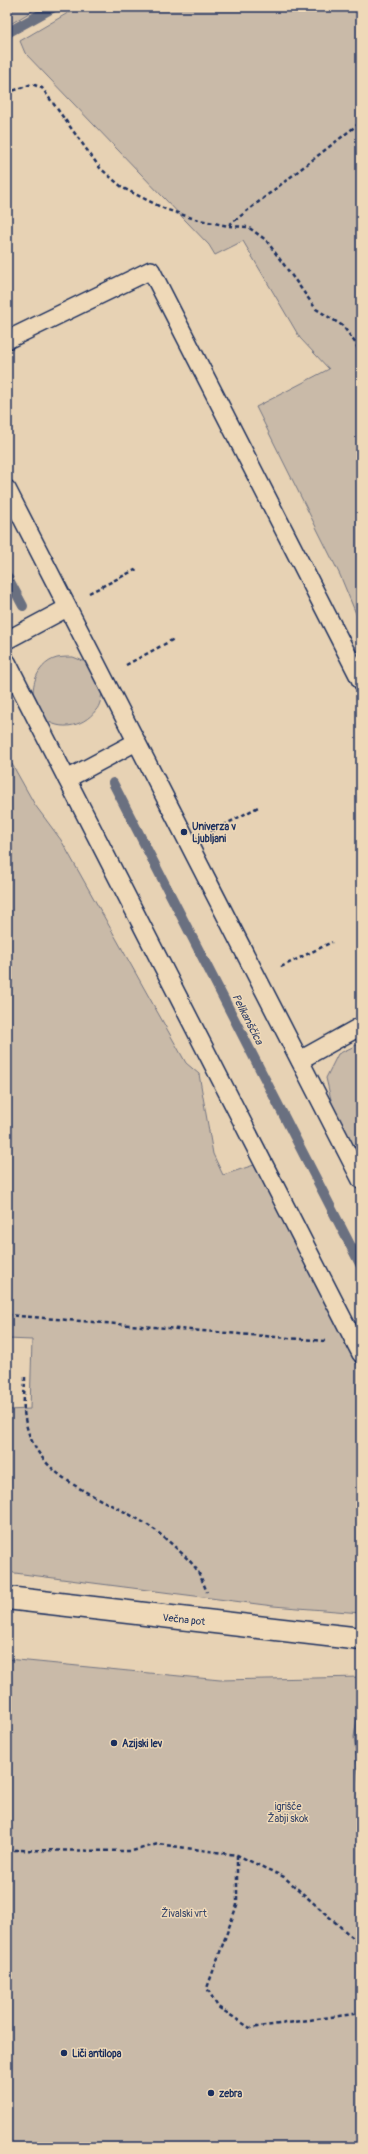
<svg xmlns="http://www.w3.org/2000/svg" width="368" height="2154" font-family="Pangolin,sans-serif">
	<rect width="100%" height="100%" fill="#e7d2b4"/>
	<filter id="ink" filterUnits="userSpaceOnUse"><feTurbulence type="fractalNoise" baseFrequency=".025" numOctaves="2"/><feDisplacementMap in="SourceGraphic" scale="8" xChannelSelector="R" yChannelSelector="G"/><feConvolveMatrix kernelMatrix="1 2 1 2 8 2 1 2 1" color-interpolation-filters="sRGB"/></filter>
	<g filter="url(#ink)">
		<g fill="#c9baa8" stroke="#727483">
			<path d="M 7,7 L 39,7 L 7,26 Z"/>
			<path d="M 78,7 L 361,7 L 361,620 L 359,621 L 340,575 L 256,407 L 329,369 L 300,338 L 243,241 L 215,255 L 209,245 L 25,53 L 20,41 Z"/>
			<path d="M 73,657 L 88,663 L 102,693 C 101,698 100,706 96,710 C 83,728 55,733 40,714 C 26,696 34,664 57,658 C 62,657 68,657 73,657 Z"/>
			<path d="M 12,764 L 35,805 L 61,840 L 186,1063 L 199,1074 L 213,1154 L 223,1175 L 254,1165 L 361,1372 L 361,1613 L 273,1606 L 7,1572 L 7,1410 L 30,1409 L 32,1340 L 7,1339 L 7,766 Z"/>
			<path d="M 361,1043 L 361,1162 L 333,1108 L 326,1078 L 338,1054 Z"/>
			<path d="M 7,1659 L 220,1680 L 361,1677 L 361,2147 L 7,2147 Z"/>
		</g>
		<path fill="#a09a96" stroke="#6b6f80" d="M 361,1711 L 361,1796 L 354,1737 L 358,1712 Z"/>
		<g fill="none" stroke-linecap="round" stroke-linejoin="round">
			<path stroke="#505a74" stroke-width="1" d="M 361,1719 L 358,1738 L 361,1770"/>
			<g stroke="#6b6f80" stroke-width="10">
				<path d="M 7,33 L 54,7"/>
				<path d="M 7,576 L 23,606"/>
				<path d="M 113,783 L 361,1266"/>
			</g>
			<defs>
				<g id="lane">
					<path d="M 7,340 L 151,270 L 361,681"/>
					<path d="M 7,489 L 361,1180"/>
					<path d="M 7,640 L 67,608"/>
					<path d="M 7,662 L 361,1354"/>
					<path d="M 67,779 L 136,742"/>
					<path d="M 300,1060 L 361,1026"/>
				</g>
				<path id="secondary" d="M 7,1598 L 361,1639"/>
			</defs>
			<use href="#lane" stroke="#1b2f5e" stroke-width="20"/>
			<use href="#secondary" stroke="#1b2f5e" stroke-width="25"/>
			<g stroke="#1b2f5e" stroke-width="2.5" stroke-dasharray="4 3" stroke-linecap="butt">
				<path d="M 7,93 L 32,84 L 42,88 L 100,168 L 123,188 L 165,209 L 195,219 L 228,226 L 248,227 L 266,240 L 316,309 L 343,326 L 356,344 L 361,356"/>
				<path d="M 229,225 L 361,122"/>
				<path d="M 89,593 L 137,569"/>
				<path d="M 126,665 L 174,639"/>
				<path d="M 211,832 L 260,806"/>
				<path d="M 281,967 L 332,942"/>
				<path d="M 7,1315 L 325,1341"/>
				<path d="M 25,1377 C 25,1388 23,1400 24,1411 C 31,1484 106,1495 155,1530 C 166,1539 189,1558 197,1570 C 201,1577 204,1585 207,1592"/>
				<path d="M 7,1850 L 132,1851 L 158,1844 L 237,1855 L 284,1877 L 361,1945"/>
				<path d="M 237,1855 L 237,1905 L 207,1988 L 218,2007 L 250,2028 L 361,2013"/>
			</g>
			<use href="#lane" stroke="#efd9b8" stroke-width="17"/>
			<use href="#secondary" stroke="#efd9b8" stroke-width="22"/>
		</g>
	</g>
	<g fill="#1b2f5e" stroke="#efd9b8" stroke-width="1.5">
		<circle cx="184" cy="832" r="4"/>
		<circle cx="114" cy="1743" r="4"/>
		<circle cx="64" cy="2053" r="4"/>
		<circle cx="211" cy="2093" r="4"/>
	</g>
	<g text-anchor="middle" stroke-width="3" stroke-linejoin="round" paint-order="stroke">
		<g font-size="10" font-weight="bold" fill="#1b2f5e" stroke="#efd9b8" text-anchor="start">
			<text x="192" y="830">Univerza v<tspan x="192" dy="12">Ljubljani</tspan></text>
			<text x="122" y="1747">Azijski lev</text>
			<text x="72" y="2057">Liči antilopa</text>
			<text x="219" y="2097">zebra</text>
		</g>
		<g font-size="10" fill="#1b2f5e" stroke="#efd9b8">
			<text transform="translate(184 1619) rotate(6)" y="4">Večna pot</text>
		</g>
		<g font-size="10" fill="#354469" stroke="#efd9b8">
			<text x="288" y="1810">igrišče<tspan x="288" dy="12">Žabji skok</tspan></text>
			<text x="184" y="1917">Živalski vrt</text>
		</g>
		<g font-size="11" font-style="italic" fill="#364469" stroke="#efd9b8">
			<text transform="translate(248 1019) rotate(63)" y="4">Pelikanščica</text>
		</g>
	</g>
	<rect width="368" height="2154" fill="none" stroke="#efd9b8" stroke-width="24"/>
	<rect x="12" y="12" width="344" height="2130" fill="none" stroke="#1b2f5e" stroke-width="1.5" filter="url(#ink)"/>
</svg>
